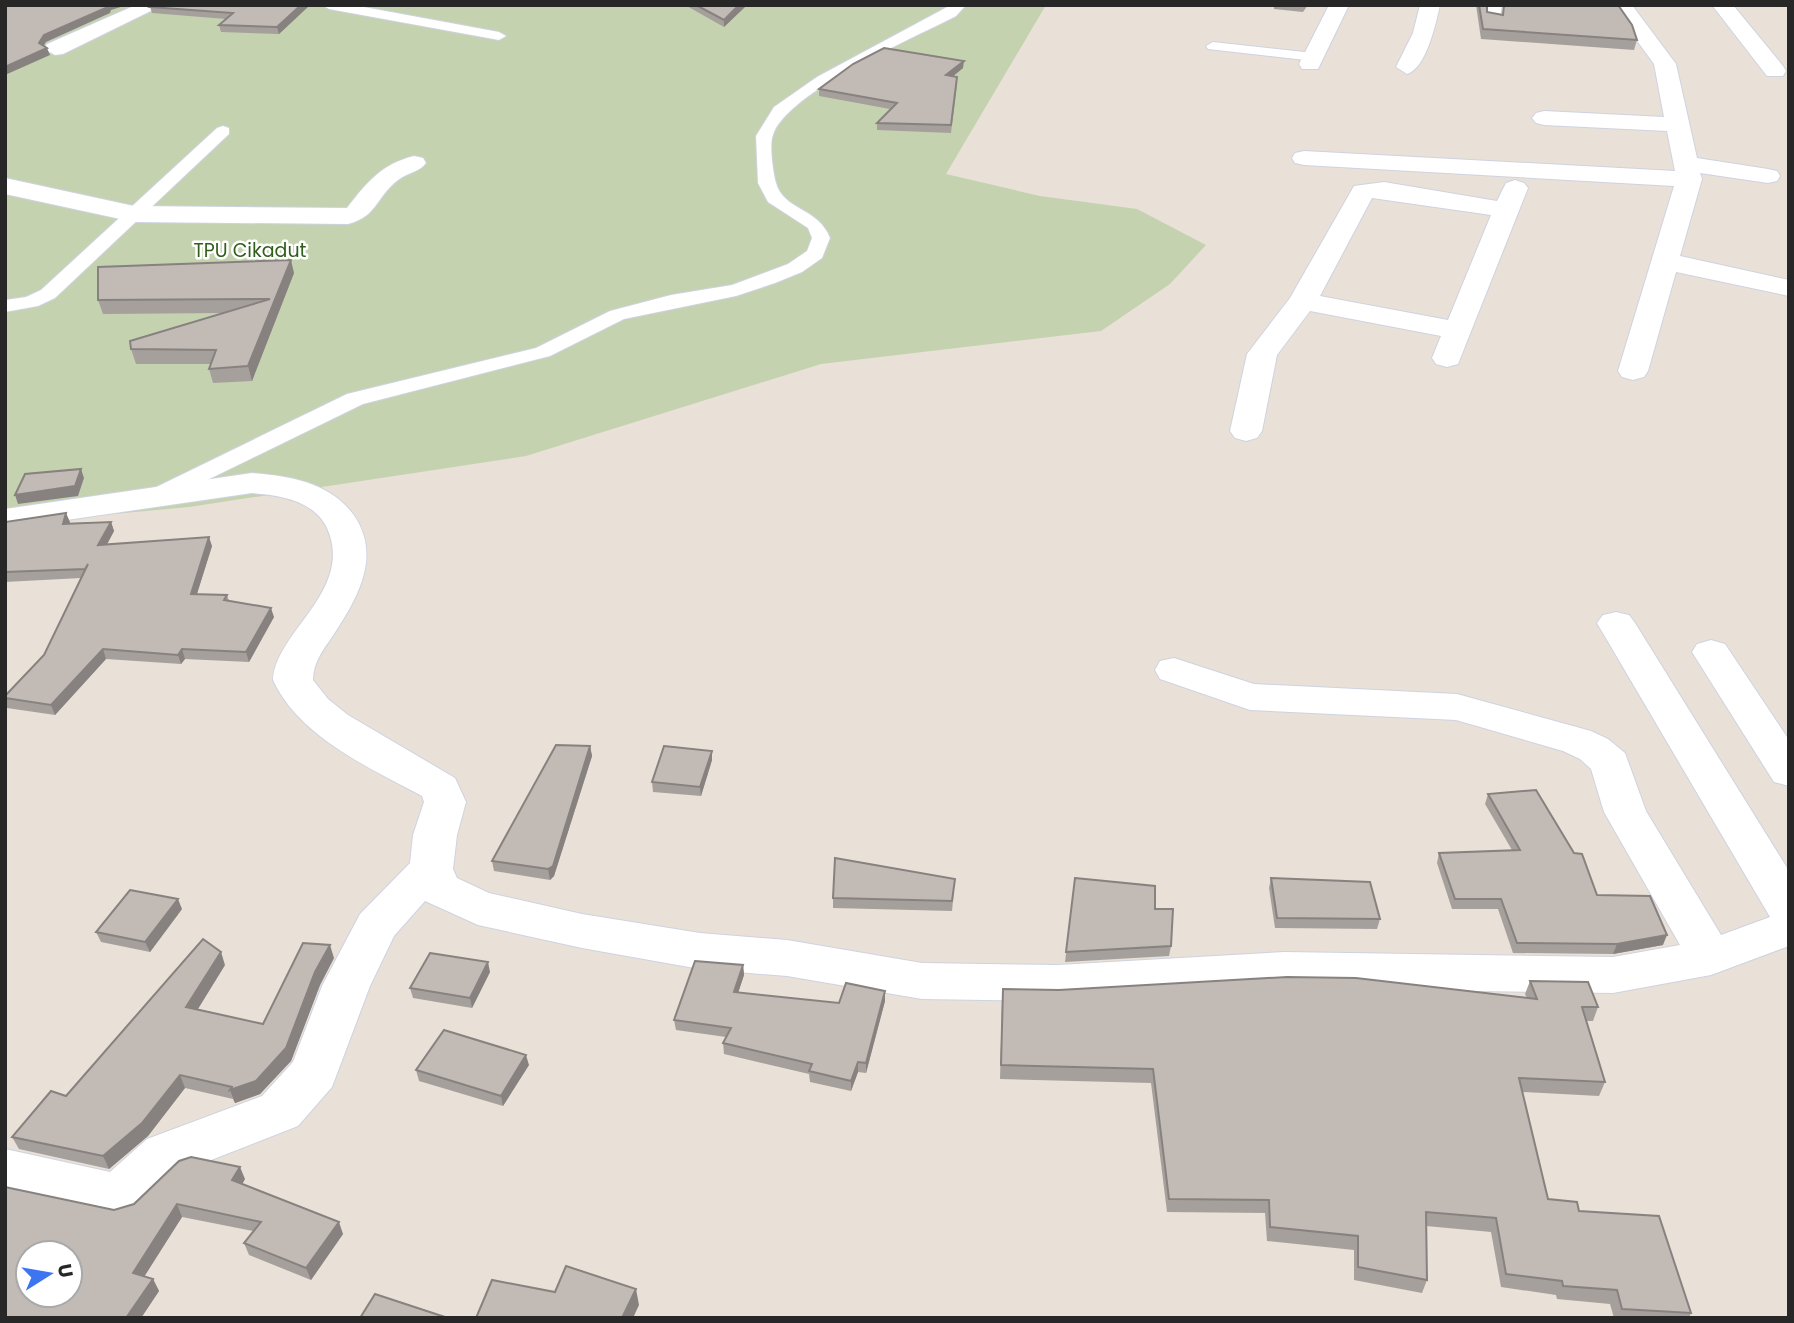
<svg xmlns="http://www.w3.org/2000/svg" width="1794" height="1323" font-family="Poppins,sans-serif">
	<rect width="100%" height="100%" fill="#e9e0d8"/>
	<path fill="#c5d2b0" d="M 5,5 L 1046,5 L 946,174 L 1040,196 L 1137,209 L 1206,245 L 1170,284 L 1101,331 L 821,364 L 526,456 L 189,507 L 5,524 Z"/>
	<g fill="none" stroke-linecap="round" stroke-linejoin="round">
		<defs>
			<g id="lane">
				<path d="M 322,5 L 353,5 L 499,32 L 506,36 L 499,40 L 329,9 Z"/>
				<path d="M 951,5 L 966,5 L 956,16 C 914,38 787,92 773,135 C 769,145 773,172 776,183 C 784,211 818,207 830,238 L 822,258 L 802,272 L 775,283 L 736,296 L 624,319 L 550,356 L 363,404 L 158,504 L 142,504 L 138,499 L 142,494 L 347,394 L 536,348 L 610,311 L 671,295 L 732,285 L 788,264 L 807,251 L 812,238 L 808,228 L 768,202 L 758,183 L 756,136 L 774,107 L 817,77 Z"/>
				<path d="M 1488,5 L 1502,5 L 1499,23 L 1487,20 Z"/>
				<path d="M 1213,42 L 1314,53 L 1321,57 L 1314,61 L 1208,49 L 1206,46 Z"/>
				<path d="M 223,126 L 229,128 L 229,134 L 55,298 L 38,306 L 5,312 L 5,300 L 26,297 L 41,290 L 217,128 Z"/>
			</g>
			<g id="street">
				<path d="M 136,5 L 163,5 L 63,54 L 55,55 L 44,49 L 47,44 Z"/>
				<path d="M 1329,5 L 1349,5 L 1318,69 L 1302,69 L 1299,64 Z"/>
				<path d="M 1420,5 L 1440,5 C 1436,23 1426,69 1407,74 L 1396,67 L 1413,33 Z"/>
				<path d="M 1611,5 L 1632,5 L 1676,64 L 1697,158 L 1768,169 L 1777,171 L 1780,176 L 1777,181 L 1768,183 L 1700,173 L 1702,179 L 1680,256 L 1789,280 L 1789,296 L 1676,272 L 1648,371 L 1644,377 L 1633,380 L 1622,377 L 1618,371 L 1674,186 L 1304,165 L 1295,163 L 1292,158 L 1295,153 L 1304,151 L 1675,171 L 1667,131 L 1544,125 L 1536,123 L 1532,118 L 1536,113 L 1544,111 L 1664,117 L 1654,64 Z"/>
				<path d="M 1712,5 L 1733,5 L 1783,66 L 1786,71 L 1783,76 L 1767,76 Z"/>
				<path d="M 414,156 L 423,158 L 426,163 C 420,172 406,173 398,180 C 375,198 378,216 348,224 L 134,222 L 5,194 L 5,178 L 134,206 L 347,208 C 367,182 382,164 414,156 Z"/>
				<path d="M 1515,180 L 1524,183 L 1528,188 L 1458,364 L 1447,367 L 1436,364 L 1432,358 L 1441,336 L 1310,311 L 1277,355 L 1262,431 L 1257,438 L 1246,441 L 1235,438 L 1230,431 L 1247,354 L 1290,298 L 1354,186 L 1384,182 L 1497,201 L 1506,183 ZM 1372,198 L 1491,215 L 1448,320 L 1320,296 Z"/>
				<path d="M 252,473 C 290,476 329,482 353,514 C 383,556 357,599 332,637 C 323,650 313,663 313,680 L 328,699 L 348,715 L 455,778 L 466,802 L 457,835 L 453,869 L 457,878 L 489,893 L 582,914 L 700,933 L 787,940 L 922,963 L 1058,965 L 1284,952 L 1613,957 L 1680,945 L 1604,812 L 1591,769 L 1580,759 L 1563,751 L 1456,720 L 1250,710 L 1160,679 L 1155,670 L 1160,661 L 1174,658 L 1254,684 L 1457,694 L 1591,731 L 1608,739 L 1625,753 L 1646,811 L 1721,935 L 1770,917 L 1597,623 L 1603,615 L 1616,612 L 1629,615 L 1635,623 L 1789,871 L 1789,946 L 1711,975 L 1613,993 L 1284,988 L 1058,1001 L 922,999 L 787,976 L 700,969 L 582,948 L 478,925 L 425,901 L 394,936 L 370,986 L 332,1087 L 298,1126 L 183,1171 L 138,1214 L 119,1220 L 5,1195 L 5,1149 L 110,1172 L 147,1139 L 262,1096 L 293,1062 L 322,986 L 360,914 L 410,863 L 413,835 L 424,802 L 422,796 C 370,768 299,737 273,680 C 275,632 355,590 327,528 C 314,500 278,495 252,493 L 5,529 L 5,509 Z"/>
				<path d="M 1711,640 L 1725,644 L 1789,740 L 1789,786 L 1774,782 L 1692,652 L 1697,644 Z"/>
			</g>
		</defs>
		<use href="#lane" stroke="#ced3e0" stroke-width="2"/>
		<use href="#street" stroke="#ced3e0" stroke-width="2"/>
		<use href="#lane" fill="#fff" fill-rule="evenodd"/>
		<use href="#street" fill="#fff" fill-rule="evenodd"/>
	</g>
	<g fill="#a6a09c">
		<path d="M 310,5 L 279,34 L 221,32 L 219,25 L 226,19 L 152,13 L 150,7 Z"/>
		<path d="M 685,5 L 747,5 L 724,27 Z"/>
		<path d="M 1274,5 L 1308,5 L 1303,12 L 1274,9 Z"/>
		<path d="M 1476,5 L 1487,5 L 1487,12 L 1502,15 L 1504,5 L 1618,5 L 1637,40 L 1634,50 L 1481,39 Z"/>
		<path d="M 963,68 L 953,76 L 957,84 L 951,133 L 877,130 L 877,123 L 890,109 L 819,96 L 819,89 Z"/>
		<path d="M 294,273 L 252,381 L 213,383 L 209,369 L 211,364 L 136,364 L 131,349 L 223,313 L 103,314 L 98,300 Z"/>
		<path d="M 5,522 L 70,522 L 69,523 L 111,522 L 114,531 L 107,544 L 212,546 L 197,594 L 227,595 L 229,601 L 274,617 L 249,662 L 185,659 L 181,664 L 106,659 L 55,715 L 7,708 L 5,703 L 5,696 L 44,655 L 81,578 L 5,582 Z"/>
		<path d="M 590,746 L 592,756 L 554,876 L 550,880 L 494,871 L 492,861 Z"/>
		<path d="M 712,751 L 712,760 L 701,796 L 653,792 L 652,782 Z"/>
		<path d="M 1488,794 L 1597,895 L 1663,945 L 1613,954 L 1513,953 L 1498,909 L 1452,909 L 1437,863 L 1439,853 L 1512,850 L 1485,804 Z"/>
		<path d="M 1075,878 L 1155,909 L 1171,946 L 1169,956 L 1065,962 Z"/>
		<path d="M 1271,878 L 1380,919 L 1377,929 L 1275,928 L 1269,888 Z"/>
		<path d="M 954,890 L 952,911 L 833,908 L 833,898 Z"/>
		<path d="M 182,909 L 150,952 L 101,942 L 96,932 Z"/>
		<path d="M 334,958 L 320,985 L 291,1061 L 260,1094 L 235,1103 L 233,1099 L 185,1088 L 148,1136 L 109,1169 L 19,1149 L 12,1137 L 66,1096 L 225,965 L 198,1009 L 263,1024 Z"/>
		<path d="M 743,965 L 744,975 L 738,993 L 839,1003 L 885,1001 L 866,1073 L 858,1072 L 851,1091 L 810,1082 L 809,1074 L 724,1054 L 723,1043 L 726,1037 L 676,1030 L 674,1020 Z"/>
		<path d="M 490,972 L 472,1008 L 413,998 L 410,988 Z"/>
		<path d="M 1530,981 L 1598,1007 L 1593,1021 L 1586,1021 L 1605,1082 L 1599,1096 L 1522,1092 L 1548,1199 L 1579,1211 L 1691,1313 L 1689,1318 L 1614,1318 L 1610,1304 L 1557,1299 L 1556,1295 L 1501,1287 L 1491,1232 L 1426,1226 L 1427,1280 L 1422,1293 L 1354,1280 L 1354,1250 L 1267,1241 L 1265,1213 L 1167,1212 L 1151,1083 L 1000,1079 L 1002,1003 L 1527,998 L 1525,994 Z"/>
		<path d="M 529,1065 L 503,1106 L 419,1081 L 416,1070 Z"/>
		<path d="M 245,1179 L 242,1184 L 343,1234 L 311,1280 L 249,1255 L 244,1243 L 253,1231 L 182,1217 L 144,1276 L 153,1279 L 159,1291 L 141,1318 L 5,1318 L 114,1210 Z"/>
	</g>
	<g fill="#87827f">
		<path d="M 109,5 L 127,5 L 111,10 L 110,13 L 46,42 L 41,50 L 39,43 L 44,35 Z"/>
		<path d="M 301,5 L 310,5 L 279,34 L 277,27 Z"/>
		<path d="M 739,5 L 747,5 L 724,27 L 724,20 Z"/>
		<path d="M 47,48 L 50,55 L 5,75 L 5,67 Z"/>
		<path d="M 964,61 L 963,68 L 946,82 L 946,75 Z"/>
		<path d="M 291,260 L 294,273 L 252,381 L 248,366 Z"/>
		<path d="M 81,469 L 84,478 L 78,496 L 18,504 L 15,495 Z"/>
		<path d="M 66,513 L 70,522 L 66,533 L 63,524 Z"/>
		<path d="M 111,522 L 114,531 L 102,554 L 98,545 Z"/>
		<path d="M 209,537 L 212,546 L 194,603 L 191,594 Z"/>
		<path d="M 271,608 L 274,617 L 249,662 L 246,652 Z"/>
		<path d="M 103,649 L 106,659 L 55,715 L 51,705 Z"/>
		<path d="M 182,649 L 185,659 L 181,664 L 178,655 Z"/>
		<path d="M 590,746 L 592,756 L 554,876 L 550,880 L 548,869 Z"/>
		<path d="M 712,751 L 712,760 L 701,796 L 700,787 Z"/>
		<path d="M 178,899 L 182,909 L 150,952 L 145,942 Z"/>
		<path d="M 1667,935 L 1663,945 L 1613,954 L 1617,944 Z"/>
		<path d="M 330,945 L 334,958 L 320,985 L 291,1061 L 260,1094 L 235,1103 L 230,1090 L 315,972 Z"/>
		<path d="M 221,952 L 225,965 L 191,1020 L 186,1007 Z"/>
		<path d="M 488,962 L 490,972 L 472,1008 L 470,998 Z"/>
		<path d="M 743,965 L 744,975 L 735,1002 L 734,992 Z"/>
		<path d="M 885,991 L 885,1001 L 866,1073 L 866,1063 Z"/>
		<path d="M 526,1055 L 529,1065 L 503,1106 L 501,1096 Z"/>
		<path d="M 858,1062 L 858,1072 L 851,1091 L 851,1081 Z"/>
		<path d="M 180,1075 L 185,1088 L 148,1136 L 109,1169 L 103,1156 Z"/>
		<path d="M 240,1167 L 245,1179 L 237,1193 L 232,1180 Z"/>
		<path d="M 177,1204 L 182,1217 L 139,1285 L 133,1273 Z"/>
		<path d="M 339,1222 L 343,1234 L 311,1280 L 306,1268 Z"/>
		<path d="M 153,1279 L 159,1291 L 141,1318 L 126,1318 Z"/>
		<path d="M 636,1289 L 639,1305 L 633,1318 L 622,1318 Z"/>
	</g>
	<g fill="#c1bab5" stroke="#87827f" stroke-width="2" fill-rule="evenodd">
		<path d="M 5,5 L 109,5 L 108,7 L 44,35 L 39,43 L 47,48 L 5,67 Z"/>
		<path d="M 153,5 L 301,5 L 277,27 L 219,25 L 233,13 L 150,7 Z"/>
		<path d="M 696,5 L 739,5 L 724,20 Z"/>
		<path d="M 1479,5 L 1487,5 L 1487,12 L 1503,15 L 1504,5 L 1618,5 L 1632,25 L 1637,40 L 1483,29 Z"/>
		<path d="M 884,48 L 964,61 L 946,75 L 957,77 L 951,125 L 877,123 L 897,103 L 819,89 L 853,64 Z"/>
		<path d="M 291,260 L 248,366 L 209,369 L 216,350 L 131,349 L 130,341 L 270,299 L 98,300 L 98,267 Z"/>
		<path d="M 81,469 L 75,486 L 15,495 L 25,474 Z"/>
		<path d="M 66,513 L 63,524 L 111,522 L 98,545 L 209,537 L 191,594 L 227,595 L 224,600 L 271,608 L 246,652 L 182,649 L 178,655 L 103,649 L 51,705 L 5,698 L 5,696 L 44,655 L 88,564 L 85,569 L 5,572 L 5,522 Z"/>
		<path d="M 556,745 L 590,746 L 553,866 L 548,869 L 492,861 Z"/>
		<path d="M 664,746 L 712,751 L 700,787 L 652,782 Z"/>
		<path d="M 1536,790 L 1574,853 L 1582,854 L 1597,895 L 1650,896 L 1667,935 L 1617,944 L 1517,943 L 1501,899 L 1455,899 L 1439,853 L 1520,850 L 1488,794 Z"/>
		<path d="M 835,858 L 955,879 L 952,901 L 833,898 Z"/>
		<path d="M 1075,878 L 1155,886 L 1155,909 L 1173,909 L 1171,946 L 1066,952 Z"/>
		<path d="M 1271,878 L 1370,882 L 1380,919 L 1277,918 Z"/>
		<path d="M 130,890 L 178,899 L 145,942 L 96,932 Z"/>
		<path d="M 203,939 L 221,952 L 186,1007 L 263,1024 L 303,943 L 330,945 L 315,972 L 286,1048 L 256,1081 L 230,1090 L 232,1087 L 180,1075 L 142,1123 L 103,1156 L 12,1137 L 51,1091 L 66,1096 Z"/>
		<path d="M 430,953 L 488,962 L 470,998 L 410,988 Z"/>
		<path d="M 695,961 L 743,965 L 734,992 L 839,1003 L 846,983 L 885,991 L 866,1063 L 858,1062 L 851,1081 L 809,1071 L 812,1064 L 723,1043 L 731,1028 L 674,1020 Z"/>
		<path d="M 1287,977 L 1356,978 L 1537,999 L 1530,981 L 1588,982 L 1598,1007 L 1582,1007 L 1605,1082 L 1519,1078 L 1548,1199 L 1577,1202 L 1579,1211 L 1659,1216 L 1691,1313 L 1622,1309 L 1617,1290 L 1563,1286 L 1562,1281 L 1506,1274 L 1496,1218 L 1426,1212 L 1427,1280 L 1358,1267 L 1358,1236 L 1270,1227 L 1269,1200 L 1169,1199 L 1153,1069 L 1001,1065 L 1003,989 L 1059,990 Z"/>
		<path d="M 444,1030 L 526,1055 L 501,1096 L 416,1070 Z"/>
		<path d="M 191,1157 L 240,1167 L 232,1180 L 339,1222 L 306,1268 L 244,1243 L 261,1222 L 177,1204 L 133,1273 L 153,1279 L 126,1318 L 5,1318 L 5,1187 L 114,1210 L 134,1204 L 179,1161 ZM 28,1253 L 70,1253 L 70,1295 L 28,1295 Z"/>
		<path d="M 566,1266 L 636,1289 L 622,1318 L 476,1318 L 492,1280 L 555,1292 Z"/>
		<path d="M 375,1294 L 448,1318 L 360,1318 Z"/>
	</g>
	<g text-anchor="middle" stroke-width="5" stroke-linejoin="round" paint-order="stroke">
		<g font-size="19" fill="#315f1b" stroke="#fff">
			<text x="250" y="257">TPU Cikadut</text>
		</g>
	</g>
	<rect width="1794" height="1323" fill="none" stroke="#272727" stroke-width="14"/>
	<g transform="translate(49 1274) rotate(79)"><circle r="33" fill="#ffffff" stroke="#a9a9a9" stroke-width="2"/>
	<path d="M0-5L12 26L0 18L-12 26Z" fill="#3c74f2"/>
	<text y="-10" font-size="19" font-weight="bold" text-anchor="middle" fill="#272727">U</text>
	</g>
</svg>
